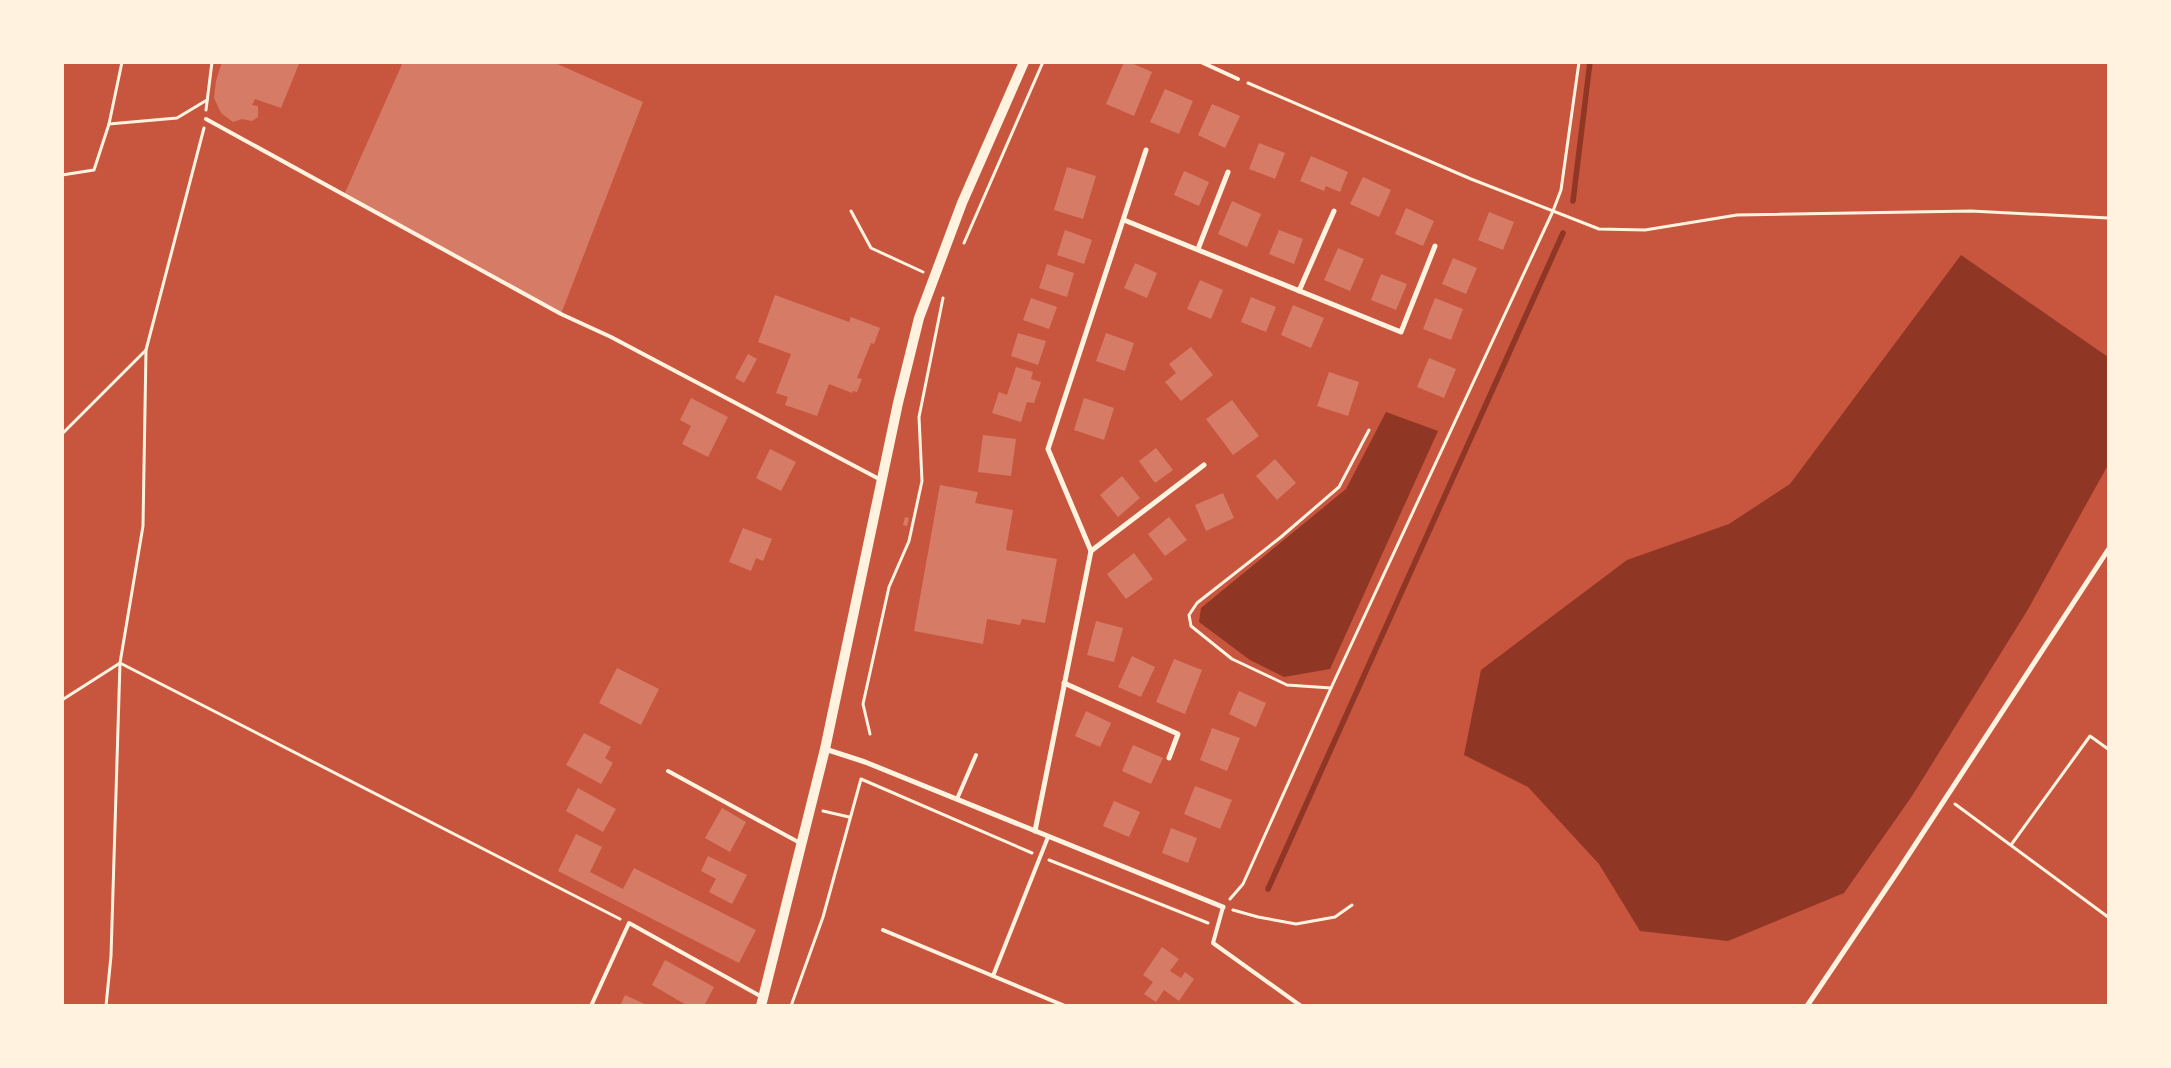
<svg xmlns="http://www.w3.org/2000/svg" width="2171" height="1068" font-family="'Archivo Narrow',sans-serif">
	<rect width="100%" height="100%" fill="#c8553d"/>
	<g fill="#8f3625">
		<path d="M 1961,255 L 2108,357 L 2108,465 L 2027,611 L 1912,796 L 1844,893 L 1728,941 L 1640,931 L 1599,864 L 1528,787 L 1464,755 L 1481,670 L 1627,560 L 1729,524 L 1790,484 Z"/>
		<path d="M 1386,412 L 1438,431 L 1330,669 L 1284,677 L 1250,660 L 1199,622 L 1201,608 L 1346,489 Z"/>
	</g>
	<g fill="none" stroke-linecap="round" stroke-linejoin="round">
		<g stroke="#8f3625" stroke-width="5.5">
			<path d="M 1573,201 L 1590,62"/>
			<path d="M 1268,889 L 1563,233"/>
		</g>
	</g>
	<g fill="#d67c66">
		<path d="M 222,62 L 294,62 L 299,64 L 281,108 L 255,99 L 252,105 L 258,106 L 258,117 L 252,121 L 242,119 L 233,122 L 221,113 L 214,98 L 216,81 Z"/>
		<path d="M 403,62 L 553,62 L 643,102 L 561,314 L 344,195 Z"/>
		<path d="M 1124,62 L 1129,62 L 1152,72 L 1134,116 L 1106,104 Z"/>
		<path d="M 1165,89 L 1193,101 L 1179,134 L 1150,122 Z"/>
		<path d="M 1212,104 L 1240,116 L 1225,148 L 1198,135 Z"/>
		<path d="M 1259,143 L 1285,153 L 1275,179 L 1249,169 Z"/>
		<path d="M 1311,156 L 1348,172 L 1340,192 L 1326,186 L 1324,191 L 1300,181 Z"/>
		<path d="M 1067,167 L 1096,176 L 1083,219 L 1054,210 Z"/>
		<path d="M 1184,171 L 1209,182 L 1199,206 L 1174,195 Z"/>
		<path d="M 1363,177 L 1391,190 L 1379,217 L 1350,204 Z"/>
		<path d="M 1232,201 L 1261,214 L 1247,247 L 1218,234 Z"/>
		<path d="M 1406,208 L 1434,221 L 1423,246 L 1395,234 Z"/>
		<path d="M 1489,212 L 1514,222 L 1503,250 L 1478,240 Z"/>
		<path d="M 1065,230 L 1092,240 L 1084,264 L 1057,255 Z"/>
		<path d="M 1279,230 L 1303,239 L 1294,264 L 1269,254 Z"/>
		<path d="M 1338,248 L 1364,259 L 1350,291 L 1324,280 Z"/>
		<path d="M 1453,258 L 1477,268 L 1466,294 L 1442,284 Z"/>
		<path d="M 1135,263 L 1157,273 L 1147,298 L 1124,288 Z"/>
		<path d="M 1047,264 L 1074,273 L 1067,297 L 1039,288 Z"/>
		<path d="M 1381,274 L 1407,284 L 1396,310 L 1371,300 Z"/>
		<path d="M 1200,280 L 1223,290 L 1211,319 L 1187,309 Z"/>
		<path d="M 775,295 L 849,322 L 851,317 L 880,328 L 874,344 L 871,343 L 857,378 L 862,379 L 857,392 L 853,391 L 852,393 L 829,384 L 817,416 L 785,405 L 788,397 L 776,393 L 791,354 L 758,342 Z"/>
		<path d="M 1251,297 L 1276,307 L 1266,332 L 1241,322 Z"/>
		<path d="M 1031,298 L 1057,307 L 1049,329 L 1023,320 Z"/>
		<path d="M 1435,298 L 1463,309 L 1451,340 L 1423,329 Z"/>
		<path d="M 1293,305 L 1324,318 L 1311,348 L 1281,335 Z"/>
		<path d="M 1018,333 L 1046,341 L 1038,365 L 1011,356 Z"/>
		<path d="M 1106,333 L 1134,343 L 1125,371 L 1096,361 Z"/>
		<path d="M 1191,347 L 1213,375 L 1181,401 L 1165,382 L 1176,373 L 1169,364 Z"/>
		<path d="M 748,354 L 757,359 L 744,383 L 735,378 Z"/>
		<path d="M 1429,358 L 1456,369 L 1444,398 L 1417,387 Z"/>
		<path d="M 1016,367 L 1033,372 L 1031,379 L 1041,382 L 1034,403 L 1027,402 L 1021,422 L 992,413 L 999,392 L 1007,395 Z"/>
		<path d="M 1329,372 L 1359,382 L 1348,416 L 1317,406 Z"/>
		<path d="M 691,398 L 728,417 L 708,457 L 682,444 L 691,426 L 680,420 Z"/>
		<path d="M 1084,398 L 1114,408 L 1104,440 L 1074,430 Z"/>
		<path d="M 1232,400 L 1259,436 L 1233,455 L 1206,419 Z"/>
		<path d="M 983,435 L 1016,439 L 1011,476 L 978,472 Z"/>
		<path d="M 1156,448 L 1173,470 L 1155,483 L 1139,461 Z"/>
		<path d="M 770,449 L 796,462 L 781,491 L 756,478 Z"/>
		<path d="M 1275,459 L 1296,483 L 1277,500 L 1256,476 Z"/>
		<path d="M 1122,476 L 1140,498 L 1118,517 L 1100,495 Z"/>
		<path d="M 940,485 L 978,492 L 975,503 L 1013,510 L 1006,550 L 1057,559 L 1045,623 L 1022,619 L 1020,625 L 987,619 L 983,644 L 914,631 Z"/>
		<path d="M 1223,493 L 1234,518 L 1206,531 L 1195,505 Z"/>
		<path d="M 905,517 L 909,518 L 907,526 L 903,525 Z"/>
		<path d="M 1169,517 L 1187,540 L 1165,556 L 1148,534 Z"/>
		<path d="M 743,528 L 772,539 L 763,561 L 756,558 L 751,571 L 729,562 Z"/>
		<path d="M 1134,553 L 1153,579 L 1126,599 L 1107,574 Z"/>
		<path d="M 1096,621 L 1123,628 L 1114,662 L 1087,655 Z"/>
		<path d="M 1132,656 L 1155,667 L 1141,697 L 1118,687 Z"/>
		<path d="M 1174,659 L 1202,670 L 1185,714 L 1156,702 Z"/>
		<path d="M 617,668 L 659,689 L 641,725 L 599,703 Z"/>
		<path d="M 1239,691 L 1266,703 L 1256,727 L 1229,714 Z"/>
		<path d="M 1086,711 L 1111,723 L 1100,747 L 1075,736 Z"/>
		<path d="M 1212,728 L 1240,738 L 1227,771 L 1200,760 Z"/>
		<path d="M 584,733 L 611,747 L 605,758 L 613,763 L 601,784 L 566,765 Z"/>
		<path d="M 1133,745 L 1163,758 L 1151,784 L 1122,771 Z"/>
		<path d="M 1195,786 L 1232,800 L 1220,829 L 1184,814 Z"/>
		<path d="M 578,788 L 616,809 L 603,832 L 566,811 Z"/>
		<path d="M 1114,801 L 1140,812 L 1129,837 L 1103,826 Z"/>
		<path d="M 722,808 L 746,822 L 730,852 L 705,838 Z"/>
		<path d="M 1171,828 L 1197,838 L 1188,863 L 1162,853 Z"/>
		<path d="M 576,834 L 602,847 L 590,872 L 623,889 L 634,868 L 756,930 L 739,963 L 558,871 Z"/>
		<path d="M 708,856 L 747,875 L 732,904 L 709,892 L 716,879 L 701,871 Z"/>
		<path d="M 1162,947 L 1179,959 L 1170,971 L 1181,978 L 1185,972 L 1194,979 L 1179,1001 L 1164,990 L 1156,1002 L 1144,994 L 1153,982 L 1143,975 Z"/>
		<path d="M 665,960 L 714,987 L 704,1006 L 688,1006 L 652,985 Z"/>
		<path d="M 625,995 L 649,1006 L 620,1006 Z"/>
	</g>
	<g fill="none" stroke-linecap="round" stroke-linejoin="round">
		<g stroke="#fff3e0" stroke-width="3">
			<path d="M 1248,83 L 1471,179 L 1599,229 L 1645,230 L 1737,215 L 1971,211 L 2108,218"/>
			<path d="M 206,110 L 212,62"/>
			<path d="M 109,124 L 122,62"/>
			<path d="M 62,175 L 94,170 L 109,124 L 177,118 L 207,100"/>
			<path d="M 851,211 L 871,248 L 923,272"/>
			<path d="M 964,243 L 1043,62"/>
			<path d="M 62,434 L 146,350"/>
			<path d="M 120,663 L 620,919"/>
			<path d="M 1331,688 L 1287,685 L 1232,659 L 1191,626 L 1189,615 L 1197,603 L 1281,537 L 1339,487 L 1369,430"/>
			<path d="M 62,700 L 120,663"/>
			<path d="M 870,734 L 863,704 L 889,587 L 909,541 L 922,481 L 919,417 L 943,298"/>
			<path d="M 1955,804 L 2108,917"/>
			<path d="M 823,811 L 849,817"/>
			<path d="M 2011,845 L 2090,736 L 2108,749"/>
			<path d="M 1049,860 L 1208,923"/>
			<path d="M 1230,899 L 1243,884 L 1331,688 L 1553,211 L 1561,190 L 1579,62"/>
			<path d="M 1233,910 L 1258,917 L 1296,924 L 1335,917 L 1352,905"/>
			<path d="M 106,1006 L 111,956 L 120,663 L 143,526 L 146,350 L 204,128"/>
			<path d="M 791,1006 L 823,917 L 861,779 L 1032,853"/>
		</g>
		<g stroke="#fff3e0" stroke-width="4">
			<path d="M 1201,62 L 1238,79"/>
			<path d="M 206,119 L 561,314 L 611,337 L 881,480"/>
			<path d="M 668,771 L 800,843"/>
			<path d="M 957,799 L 976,755"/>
			<path d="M 1223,907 L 1213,943 L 1301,1006"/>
			<path d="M 883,930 L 993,976 L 1048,837"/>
			<path d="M 993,976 L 1065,1006"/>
			<path d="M 591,1006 L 629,923 L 762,997"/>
		</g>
		<g stroke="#fff3e0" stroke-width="5">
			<path d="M 1124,220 L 1401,332 L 1435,246"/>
			<path d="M 1198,249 L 1228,172"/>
			<path d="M 1299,291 L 1334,211"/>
			<path d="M 1091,551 L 1204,465"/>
			<path d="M 1064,683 L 1178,734 L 1169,758"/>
			<path d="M 825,749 L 865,762 L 1223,907"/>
			<path d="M 1035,831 L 1091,551 L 1048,449 L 1146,150"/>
			<path d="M 1807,1006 L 1898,871 L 2108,550"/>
		</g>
		<path stroke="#fff3e0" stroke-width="10" d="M 761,1006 L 825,749 L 898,403 L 919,318 L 962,203 L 1024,62"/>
	</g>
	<rect width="2171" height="1068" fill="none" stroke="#fff3e0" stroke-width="128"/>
</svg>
